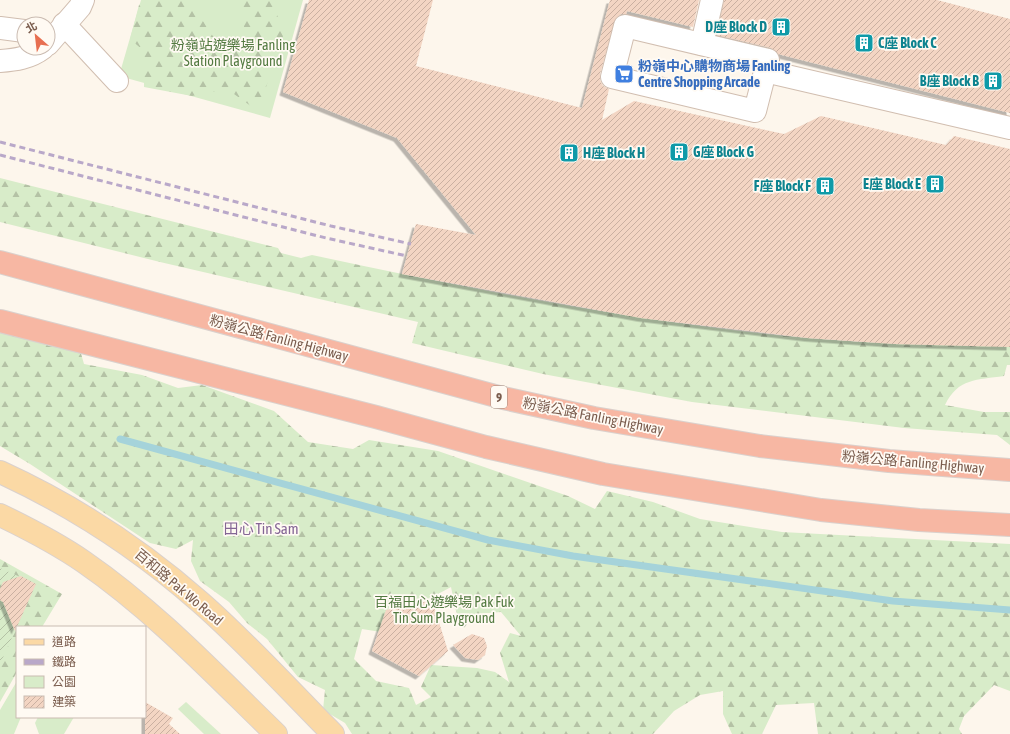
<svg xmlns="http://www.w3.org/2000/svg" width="1010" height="734" font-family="'Asap Condensed','Noto Sans TC',sans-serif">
	<defs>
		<pattern id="forest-firs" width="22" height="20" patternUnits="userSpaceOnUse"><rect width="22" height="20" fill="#d8ecc9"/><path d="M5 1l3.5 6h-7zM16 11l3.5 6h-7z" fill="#b4c2a5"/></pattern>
		<pattern id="garden-furrows" width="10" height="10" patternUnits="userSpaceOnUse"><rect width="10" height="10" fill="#d8ecc9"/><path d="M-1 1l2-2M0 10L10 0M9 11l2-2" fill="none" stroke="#b4c2a5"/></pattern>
		<pattern id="building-hatch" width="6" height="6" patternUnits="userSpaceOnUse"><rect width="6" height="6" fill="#f3d5c3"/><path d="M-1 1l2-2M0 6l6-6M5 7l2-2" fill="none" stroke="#cab0a1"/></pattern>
		<filter id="shadow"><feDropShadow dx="-3.5" dy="3.5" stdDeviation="0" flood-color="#0004"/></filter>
	</defs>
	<rect width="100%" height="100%" fill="#fdf6ec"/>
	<g fill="#d8ecc9">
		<path d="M 141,0 L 303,0 L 270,118 L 119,76 Z"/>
		<path d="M 17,681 L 17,717 L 21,717 L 14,734 L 0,734 L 0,710 Z"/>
		<path d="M 186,702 L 221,734 L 204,734 L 178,709 Z"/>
		<path d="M 38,717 L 74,717 L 64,734 L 39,734 L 35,723 Z"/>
	</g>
	<g fill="url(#forest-firs)" fill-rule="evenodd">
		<path d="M 147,0 L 197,0 L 196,10 L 216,41 L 245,40 L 242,5 L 235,0 L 273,0 L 283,36 L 264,93 L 255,109 L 227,89 L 192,96 L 144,87 L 144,51 L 130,39 L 139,5 Z"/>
		<path d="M 0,178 L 278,248 L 281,253 L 301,258 L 312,255 C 476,290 641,323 808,338 C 875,344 943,345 1010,346 L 1010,365 L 1007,365 L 1004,376 C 977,380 958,378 945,405 L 984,412 L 1010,412 L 1010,445 L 997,435 L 904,428 L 692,402 L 543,374 L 412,343 L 418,322 L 160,262 L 0,222 Z"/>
		<path d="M 0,329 L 35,331 L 49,346 L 80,350 L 84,364 L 142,375 L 178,388 L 202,385 L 274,411 L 308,442 L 353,449 L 369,440 L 438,451 L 568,496 L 595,509 L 607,491 L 653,502 L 700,519 L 782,532 L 1010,544 L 1010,691 L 994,685 L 964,716 L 959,729 L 962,734 L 818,734 L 814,703 L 776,705 L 762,734 L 732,734 L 723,714 L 723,691 L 700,695 L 674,711 L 653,734 L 352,734 L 345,723 L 323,710 L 325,690 L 298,677 L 267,639 L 247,623 L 229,602 L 200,581 L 191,561 L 193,540 L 176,549 L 150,543 L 30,464 L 0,446 ZM 451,587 L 456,611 L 464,628 L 475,614 L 501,612 L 521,636 L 510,633 L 500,653 L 509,682 L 495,672 L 477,668 L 431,665 L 421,687 L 431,697 L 416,705 L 409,688 L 376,681 L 354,659 L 362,629 L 381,632 L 391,601 L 425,601 Z"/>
		<path d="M 0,559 L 62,594 L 42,627 L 17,627 L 17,672 L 0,702 Z"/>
	</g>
	<path fill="url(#garden-furrows)" d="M 0,568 L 36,584 L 0,664 Z"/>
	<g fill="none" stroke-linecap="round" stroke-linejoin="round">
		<path stroke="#a5d3da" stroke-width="7" d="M 120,439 L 488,540 L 573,556 L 893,601 L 1010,610"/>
	</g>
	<g fill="url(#building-hatch)" filter="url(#shadow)">
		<path d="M 309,0 L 433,0 L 416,66 L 582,108 L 610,0 L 699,0 L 693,27 L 627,11 L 626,14 L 621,14 L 616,18 L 600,74 L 600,80 L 603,86 L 609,89 L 602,120 L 634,101 L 784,134 L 821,116 L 946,145 L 954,136 L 1010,149 L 1010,347 L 895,344 L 808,338 L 641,318 L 402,274 L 416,224 L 476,235 L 397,138 L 283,92 Z"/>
		<path d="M 724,0 L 937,0 L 1010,19 L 1010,113 L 778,54 L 771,48 L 717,35 Z"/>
		<path d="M 21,576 L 36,584 L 15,631 L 3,602 L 0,600 L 0,589 L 3,582 Z"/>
		<path d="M 432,600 L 448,651 L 419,676 L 372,651 L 386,610 Z"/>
		<path d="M 472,634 L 484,638 L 487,646 L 485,655 L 478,660 L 465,658 L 453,645 Z"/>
		<path d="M 145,702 L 173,718 L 169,724 L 180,734 L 145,734 Z"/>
	</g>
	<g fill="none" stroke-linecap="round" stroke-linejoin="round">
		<defs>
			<g id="minor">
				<path d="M 64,24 L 117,81"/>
				<path d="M 625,26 L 768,60 L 755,111 L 612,77 Z"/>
				<path d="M 0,28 L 24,31"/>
				<path d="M 48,44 L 80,7 L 83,0"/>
				<path d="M 702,44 L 712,0"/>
				<path d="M 0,61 C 15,60 30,58 43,48"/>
				<path d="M 765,71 L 1010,128"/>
			</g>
			<g id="major">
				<path d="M 0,472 C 72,505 141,550 200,602 C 247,643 289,690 333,734"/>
				<path d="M 0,515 C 29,529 58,544 84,562 C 155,611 214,674 276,734"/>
			</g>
			<g id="highway">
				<path d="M 0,262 L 503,398 L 594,418 L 760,446 L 889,461 L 1010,470"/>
				<path d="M 0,321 L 376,417 L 486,447 L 603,474 L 821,510 L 919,520 L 1010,525"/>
			</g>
		</defs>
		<use href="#minor" stroke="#d1beb0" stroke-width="24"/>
		<use href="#major" stroke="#dad1cd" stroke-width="24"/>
		<use href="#highway" stroke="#dad1cd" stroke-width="24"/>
		<use href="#minor" stroke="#fff" stroke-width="22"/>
		<use href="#major" stroke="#fbd9a5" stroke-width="22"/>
		<use href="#highway" stroke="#f7b7a3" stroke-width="22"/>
		<g stroke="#b9a8c9" stroke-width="3" stroke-dasharray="6 4" stroke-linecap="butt">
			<path d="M 0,142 L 331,226 L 411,244"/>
			<path d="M 0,155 L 326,238 L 407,256"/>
		</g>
	</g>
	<defs>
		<symbol id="building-square" viewBox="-11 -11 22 22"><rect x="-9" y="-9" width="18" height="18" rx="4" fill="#0f9aa8" stroke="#fffaf3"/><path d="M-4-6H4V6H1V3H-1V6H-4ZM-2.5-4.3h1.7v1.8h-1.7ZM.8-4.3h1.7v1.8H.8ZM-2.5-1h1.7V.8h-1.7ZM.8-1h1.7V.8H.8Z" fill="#fff"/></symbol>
		<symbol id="supermarket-square" viewBox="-11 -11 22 22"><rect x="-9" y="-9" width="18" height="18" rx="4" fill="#3f7fe0" stroke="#fffaf3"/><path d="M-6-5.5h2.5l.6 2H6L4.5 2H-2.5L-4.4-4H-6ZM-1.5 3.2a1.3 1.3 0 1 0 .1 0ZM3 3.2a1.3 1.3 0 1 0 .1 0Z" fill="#fff"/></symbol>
	</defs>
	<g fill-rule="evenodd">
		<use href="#building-square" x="770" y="16" width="22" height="22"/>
		<use href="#building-square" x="853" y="32" width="22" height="22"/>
		<use href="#supermarket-square" x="613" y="63" width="22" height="22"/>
		<use href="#building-square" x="982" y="70" width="22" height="22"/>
		<use href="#building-square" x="668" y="141" width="22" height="22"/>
		<use href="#building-square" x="558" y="142" width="22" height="22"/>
		<use href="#building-square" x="924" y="173" width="22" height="22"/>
		<use href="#building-square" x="814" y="175" width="22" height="22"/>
	</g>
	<g text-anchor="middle" stroke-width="3.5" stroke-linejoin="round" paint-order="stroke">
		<rect fill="#fffaf3" stroke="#a28b7f" stroke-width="1" x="491" y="386" width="16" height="22" rx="3"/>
		<g font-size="13" font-weight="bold" fill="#7a5c4d">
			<text x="499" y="402">9</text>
		</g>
		<g font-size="14" font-weight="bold" fill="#0d838f" stroke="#fffaf3" text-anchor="end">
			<text x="767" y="32">D座 Block D</text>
			<text x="878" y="48" text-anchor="start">C座 Block C</text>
			<text x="979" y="86">B座 Block B</text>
			<text x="693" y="157" text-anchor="start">G座 Block G</text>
			<text x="583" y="158" text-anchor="start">H座 Block H</text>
			<text x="921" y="189">E座 Block E</text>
			<text x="811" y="191">F座 Block F</text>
		</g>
		<g font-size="14" fill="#537a41" stroke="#fffaf3">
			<text x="233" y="50">粉嶺站遊樂場 Fanling<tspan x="233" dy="16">Station Playground</tspan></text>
			<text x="444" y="607">百福田心遊樂場 Pak Fuk<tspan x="444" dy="16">Tin Sum Playground</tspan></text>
		</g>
		<g font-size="14" font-weight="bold" fill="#366cbe" stroke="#fffaf3" text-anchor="start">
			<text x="638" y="71">粉嶺中心購物商場 Fanling<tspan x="638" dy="16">Centre Shopping Arcade</tspan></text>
		</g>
		<g font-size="14" fill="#7a5c4d" stroke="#fffaf3">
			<text transform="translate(279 338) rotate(15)" y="5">粉嶺公路 Fanling Highway</text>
			<text transform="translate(593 416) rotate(11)" y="5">粉嶺公路 Fanling Highway</text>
			<text transform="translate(913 462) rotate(5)" y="5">粉嶺公路 Fanling Highway</text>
			<text transform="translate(179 587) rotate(40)" y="5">百和路 Pak Wo Road</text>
		</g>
		<g font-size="15" fill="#846695" stroke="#fffaf3">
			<text x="261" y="534">田心 Tin Sam</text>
		</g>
	</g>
	<rect x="16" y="626" width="130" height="92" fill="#fffaf3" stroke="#cabbb1"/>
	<rect x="24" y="639" width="20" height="6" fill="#fbd9a5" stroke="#cabbb1"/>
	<text x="52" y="646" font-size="12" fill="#7a5c4d">道路</text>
	<rect x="24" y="659" width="20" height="6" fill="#b9a8c9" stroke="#cabbb1"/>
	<text x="52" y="666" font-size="12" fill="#7a5c4d">鐵路</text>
	<rect x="24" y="676" width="20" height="12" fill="#d8ecc9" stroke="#cabbb1"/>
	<text x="52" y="686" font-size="12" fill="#7a5c4d">公園</text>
	<rect x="24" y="696" width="20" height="12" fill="url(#building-hatch)" stroke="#cabbb1"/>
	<text x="52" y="706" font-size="12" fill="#7a5c4d">建築</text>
	<g transform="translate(36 36) rotate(332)"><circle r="19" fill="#fffaf3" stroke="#cabbb1"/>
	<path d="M0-3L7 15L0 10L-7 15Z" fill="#e76f51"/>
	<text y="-6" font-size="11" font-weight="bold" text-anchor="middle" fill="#7a5c4d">北</text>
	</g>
</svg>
